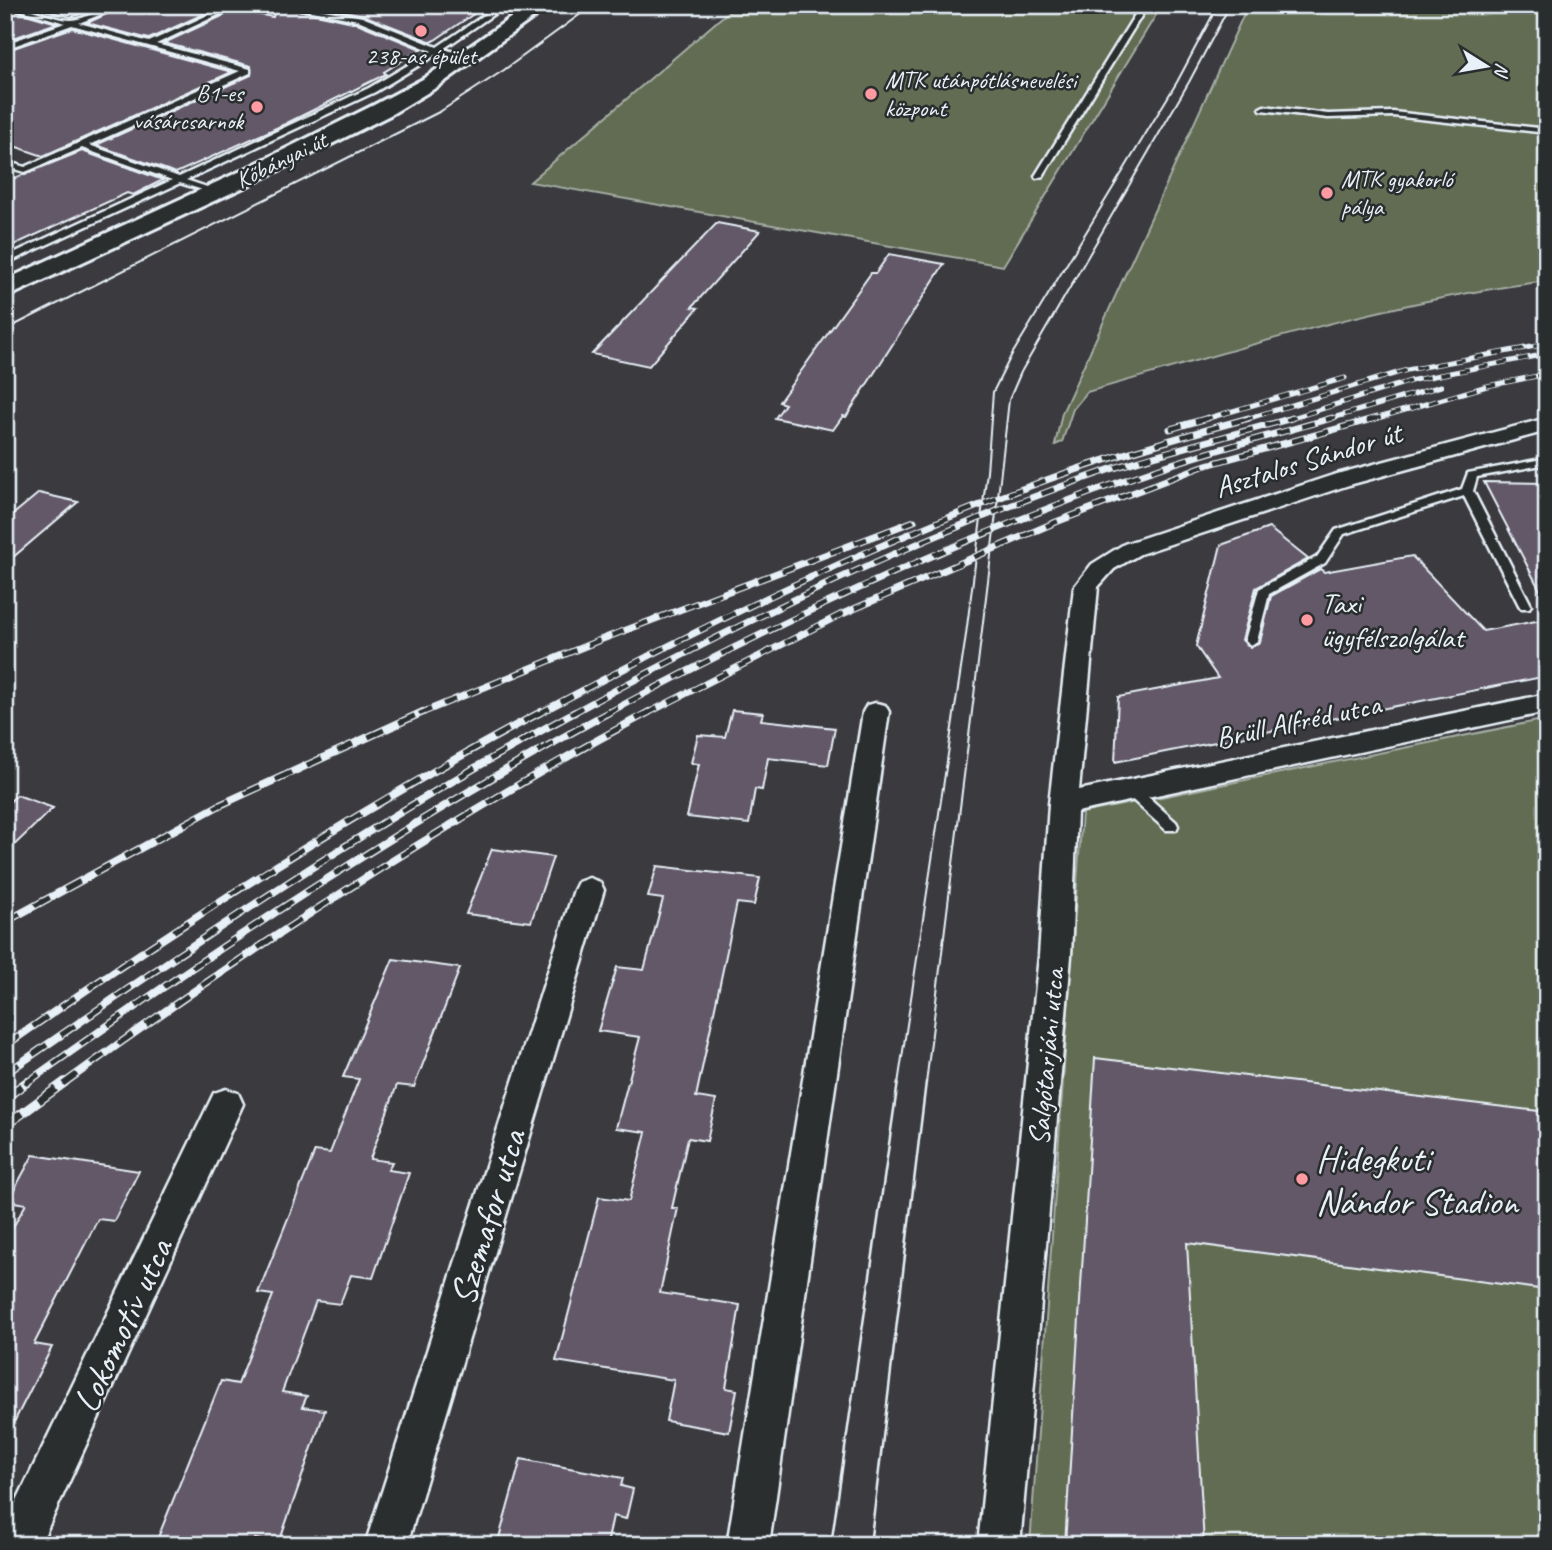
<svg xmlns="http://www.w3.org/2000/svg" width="1552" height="1550" font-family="Caveat,sans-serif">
	<rect width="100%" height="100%" fill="#3b3a3f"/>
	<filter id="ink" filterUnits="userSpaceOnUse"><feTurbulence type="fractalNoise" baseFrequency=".0143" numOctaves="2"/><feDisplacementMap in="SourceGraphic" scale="14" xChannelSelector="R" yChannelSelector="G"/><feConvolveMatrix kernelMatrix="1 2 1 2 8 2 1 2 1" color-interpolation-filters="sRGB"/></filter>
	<g filter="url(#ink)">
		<g fill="#626c52" stroke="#a5aea5" stroke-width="2">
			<path d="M 736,5 L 1162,5 L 1003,266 L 530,182 Z"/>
			<path d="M 1248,5 L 1547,5 L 1547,281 C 1389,300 1239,349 1087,392 L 1073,409 L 1062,442 L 1055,445 L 1062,413 Z"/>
			<path d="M 1547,719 L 1547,1545 L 1030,1545 L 1082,813 Z"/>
		</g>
		<g fill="#635968" stroke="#e8f1f8" stroke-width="2">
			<path d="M 25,5 L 108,5 L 71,17 Z"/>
			<path d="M 126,5 L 223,5 L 149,39 L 87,23 Z"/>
			<path d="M 276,5 L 357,23 L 421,49 L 384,72 L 386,74 L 285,124 L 176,173 L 96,145 L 251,75 L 251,66 L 164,43 L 235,10 L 273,17 Z"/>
			<path d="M 315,5 L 487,5 L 432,42 L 363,15 Z"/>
			<path d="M 5,8 L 57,23 L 5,41 Z"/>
			<path d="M 72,28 L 232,72 L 43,156 L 5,143 L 5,51 Z"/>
			<path d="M 82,151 L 163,180 L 133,195 L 127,193 L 5,249 L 5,182 Z"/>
			<path d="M 717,223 L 760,231 L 692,307 L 698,308 L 649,366 L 592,354 Z"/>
			<path d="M 889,254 L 944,264 L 846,417 L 843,416 L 833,430 L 775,418 L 785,404 L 779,402 L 871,273 L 876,273 Z"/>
			<path d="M 1484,482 L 1547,483 L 1547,604 Z"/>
			<path d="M 39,493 L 78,502 L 5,564 L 5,521 Z"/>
			<path d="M 1269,528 L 1308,559 L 1256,588 L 1242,640 L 1250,647 L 1260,642 L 1271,596 L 1320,569 L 1324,572 L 1412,556 L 1483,631 L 1547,619 L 1547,676 L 1115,762 L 1118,697 L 1218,678 L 1196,646 L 1221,545 Z"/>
			<path d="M 732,710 L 763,713 L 761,720 L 835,728 L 828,765 L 768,758 L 762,790 L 755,789 L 749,824 L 687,817 L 699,764 L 691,763 L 698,735 L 725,737 Z"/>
			<path d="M 17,795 L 53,808 L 5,854 L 5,806 Z"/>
			<path d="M 492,849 L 553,857 L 531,922 L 466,914 Z"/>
			<path d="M 657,866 L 760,878 L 754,905 L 737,903 L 696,1097 L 716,1100 L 707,1141 L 688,1138 L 672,1208 L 678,1208 L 660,1293 L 740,1305 L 726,1388 L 737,1390 L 729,1432 L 666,1421 L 674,1380 L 556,1361 L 599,1197 L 629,1201 L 646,1132 L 616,1128 L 640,1037 L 598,1031 L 617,967 L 644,970 L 663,899 L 648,897 Z"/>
			<path d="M 393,959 L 460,968 L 414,1087 L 397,1085 L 370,1159 L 392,1162 L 388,1170 L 409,1173 L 373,1278 L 351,1275 L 340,1304 L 316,1301 L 282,1392 L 307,1396 L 302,1407 L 325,1410 L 279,1543 L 255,1539 L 253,1545 L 155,1545 L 221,1381 L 238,1384 L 273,1295 L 258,1293 L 315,1151 L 330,1153 L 359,1079 L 343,1077 Z"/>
			<path d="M 1095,1058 L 1547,1112 L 1547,1290 L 1187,1243 L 1204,1545 L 1065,1545 Z"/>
			<path d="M 33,1155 L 139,1171 L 114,1221 L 98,1219 L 34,1344 L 52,1347 L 5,1440 L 5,1241 L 26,1204 L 8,1201 Z"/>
			<path d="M 521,1459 L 623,1478 L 621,1486 L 633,1489 L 626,1519 L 613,1516 L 607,1545 L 497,1545 Z"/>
		</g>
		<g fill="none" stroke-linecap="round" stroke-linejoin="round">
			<defs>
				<g id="service">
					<path d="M 5,5 C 28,5 52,20 71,20 C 86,20 105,5 124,5 L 79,23 L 149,42 L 230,5 L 239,5 L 156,44 L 250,69 L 250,73 L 89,145 L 179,177 L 369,88 L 432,51 L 358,20 L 280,5 L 297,5 L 362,17 L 437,47 L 499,5 L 507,5 L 443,49 L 470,56 L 470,60 L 439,53 L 375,92 L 186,180 L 216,190 L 216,194 L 180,183 L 5,264 L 5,257 L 172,180 L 82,148 L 25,172 L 5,166 L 5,161 L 25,167 L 240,71 L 72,25 L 5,49 L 5,44 L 65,23 Z"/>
					<path d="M 1141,5 L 1148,5 L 1043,176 L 1036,178 L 1035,176 Z"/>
					<path d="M 1264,106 L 1328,114 L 1393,112 L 1547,129 L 1547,133 L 1393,116 L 1328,118 L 1261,110 L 1260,108 Z"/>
					<path d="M 1547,458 L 1547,464 L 1477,477 L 1473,491 L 1531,605 L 1529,608 L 1521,608 L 1519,605 L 1464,496 L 1344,534 L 1325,563 L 1269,594 L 1257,641 L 1251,645 L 1245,641 L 1259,589 L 1317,557 L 1336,530 L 1462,489 L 1468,473 Z"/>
					<path d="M 1131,785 L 1136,786 L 1176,822 L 1178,826 L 1176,830 L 1166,830 L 1126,794 L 1124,790 L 1126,786 Z"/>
				</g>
				<g id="minor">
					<path d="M 1547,418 L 1547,431 L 1349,485 L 1140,554 L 1114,569 L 1098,587 L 1079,790 L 1547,694 L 1547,712 L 1077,812 L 1071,956 L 1020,1545 L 978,1545 L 1039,956 L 1049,804 L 1074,587 L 1092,564 L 1124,544 L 1333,475 Z"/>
					<path d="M 876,703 L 885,705 L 889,712 L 769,1545 L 727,1545 L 863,712 L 867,705 Z"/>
					<path d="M 589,878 L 600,882 L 604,890 L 407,1545 L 365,1545 L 574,890 L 578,882 Z"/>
					<path d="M 226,1089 L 238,1093 L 243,1104 L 40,1545 L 5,1545 L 5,1525 L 214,1093 Z"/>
				</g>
				<path id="secondary" d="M 529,5 L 551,5 L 437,87 L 390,115 L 257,181 L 5,298 L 5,280 L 241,171 L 374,105 L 423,79 Z"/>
			</defs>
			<use href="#service" stroke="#e8f1f8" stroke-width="5"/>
			<use href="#minor" stroke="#e8f1f8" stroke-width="5"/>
			<use href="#secondary" stroke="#e8f1f8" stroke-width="6"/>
			<use href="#service" fill="#2a2d2e" fill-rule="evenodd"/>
			<use href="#minor" fill="#2a2d2e" fill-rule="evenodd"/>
			<use href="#secondary" fill="#2a2d2e" fill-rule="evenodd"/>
			<g stroke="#e8f1f8" stroke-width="2">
				<path d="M 5,330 L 441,111 L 504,70 L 593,5"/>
				<path d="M 898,1084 L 965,642 L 987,472 L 993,392 L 1011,356 L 1177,82 L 1218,5"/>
				<path d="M 926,1084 C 953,856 984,628 1009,400 L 1021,372 L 1189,82 L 1230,5"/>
			</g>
			<g stroke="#e8f1f8" stroke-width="2.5">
				<path d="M 831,1545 L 898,1082"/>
				<path d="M 870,1545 L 926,1082"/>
			</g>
			<defs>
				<g id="rail-far3">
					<path d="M 1202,420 L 1345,378"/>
					<path d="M 1243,420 L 1407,370 L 1547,344"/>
					<path d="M 1286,420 L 1414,380 L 1547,354"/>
					<path d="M 1326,420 L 1441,386"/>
					<path d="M 1371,420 L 1487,386 L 1547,374"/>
				</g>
				<g id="rail-far2">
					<path d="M 1170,429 L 1208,418"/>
					<path d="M 419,714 L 600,640 L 914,521"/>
					<path d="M 538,714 C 704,625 874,542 1052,478 C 1116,455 1183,436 1249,418"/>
					<path d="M 571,714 C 744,620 922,534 1108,470 C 1168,450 1231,436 1292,418"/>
					<path d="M 606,714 C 783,619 964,535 1154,470 C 1212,450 1273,435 1332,418"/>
					<path d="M 646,714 L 840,615 L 1056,522 L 1203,466 L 1376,418"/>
				</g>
				<g id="rail-far1">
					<path d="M 5,922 L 218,806 L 423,712"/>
					<path d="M 5,1046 C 178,925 355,811 541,712"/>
					<path d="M 5,1074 C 190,945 376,819 575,712"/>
					<path d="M 25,1084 C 213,950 406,822 609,712"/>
					<path d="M 63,1084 C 250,948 445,821 649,712"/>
				</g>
				<g id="rail">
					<path d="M 5,1098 L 27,1082"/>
					<path d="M 5,1126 L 65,1082"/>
				</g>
			</defs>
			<use href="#rail-far3" stroke="#e8f1f8" stroke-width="5"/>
			<use href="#rail-far2" stroke="#e8f1f8" stroke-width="7"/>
			<use href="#rail-far1" stroke="#e8f1f8" stroke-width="8"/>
			<use href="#rail" stroke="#e8f1f8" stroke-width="10"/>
			<use href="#rail-far3" stroke="#2a2d2e" stroke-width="3.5" stroke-dasharray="10" stroke-linecap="butt"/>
			<use href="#rail-far2" stroke="#2a2d2e" stroke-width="4.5" stroke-dasharray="13" stroke-linecap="butt"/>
			<use href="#rail-far1" stroke="#2a2d2e" stroke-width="5" stroke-dasharray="17" stroke-linecap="butt"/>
			<use href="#rail" stroke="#2a2d2e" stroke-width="7" stroke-dasharray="21" stroke-linecap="butt"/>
		</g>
	</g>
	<g fill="#ff9aa2" stroke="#2a2d2e" stroke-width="2.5">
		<circle cx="421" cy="31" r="7"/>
		<circle cx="871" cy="94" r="7"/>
		<circle cx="257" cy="107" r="7"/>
		<circle cx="1327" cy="193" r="7"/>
		<circle cx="1307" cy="620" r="7"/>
		<circle cx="1302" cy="1179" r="7"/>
	</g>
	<g text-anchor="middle" stroke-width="5" stroke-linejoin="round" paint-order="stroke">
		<g font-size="24" fill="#e8f1f8" stroke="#2a2d2e" text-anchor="start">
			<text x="421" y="64" text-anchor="middle">238-as épület</text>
			<text x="885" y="88">MTK utánpótlásnevelési<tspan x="885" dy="28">központ</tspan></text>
			<text x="243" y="101" text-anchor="end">B1-es<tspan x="243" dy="28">vásárcsarnok</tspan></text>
			<text x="1341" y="187">MTK gyakorló<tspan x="1341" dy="28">pálya</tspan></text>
		</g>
		<g font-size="24" fill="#e8f1f8" stroke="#2a2d2e">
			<text transform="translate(281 160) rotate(-26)" y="8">Kőbányai út</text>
		</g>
		<g font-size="30" fill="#e8f1f8" stroke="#2a2d2e">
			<text transform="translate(1308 460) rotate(-17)" y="10">Asztalos Sándor út</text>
			<text transform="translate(1298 721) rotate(-12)" y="10">Brüll Alfréd utca</text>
			<text transform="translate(1046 1057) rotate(-85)" y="10">Salgótarjáni utca</text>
		</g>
		<g font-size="30" fill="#e8f1f8" stroke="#2a2d2e" text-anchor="start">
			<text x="1321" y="613">Taxi<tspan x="1321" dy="34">ügyfélszolgálat</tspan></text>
		</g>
		<g font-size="37" fill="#e8f1f8" stroke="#2a2d2e" text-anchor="start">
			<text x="1316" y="1171">Hidegkuti<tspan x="1316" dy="43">Nándor Stadion</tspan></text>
		</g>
		<g font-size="37" fill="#e8f1f8" stroke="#2a2d2e">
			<text transform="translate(487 1217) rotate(-73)" y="13">Szemafor utca</text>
			<text transform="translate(122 1325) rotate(-65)" y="13">Lokomotív utca</text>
		</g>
	</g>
	<rect width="1552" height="1550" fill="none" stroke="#2a2d2e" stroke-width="28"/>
	<rect x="14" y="14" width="1524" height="1522" fill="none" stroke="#e8f1f8" stroke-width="2.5" filter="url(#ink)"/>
	<g transform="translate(1486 66) rotate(101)" stroke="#2a2d2e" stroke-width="5" paint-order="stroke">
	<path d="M0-5L12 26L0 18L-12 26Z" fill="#e8f1f8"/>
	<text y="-10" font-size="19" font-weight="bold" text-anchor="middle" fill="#e8f1f8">N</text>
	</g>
</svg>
